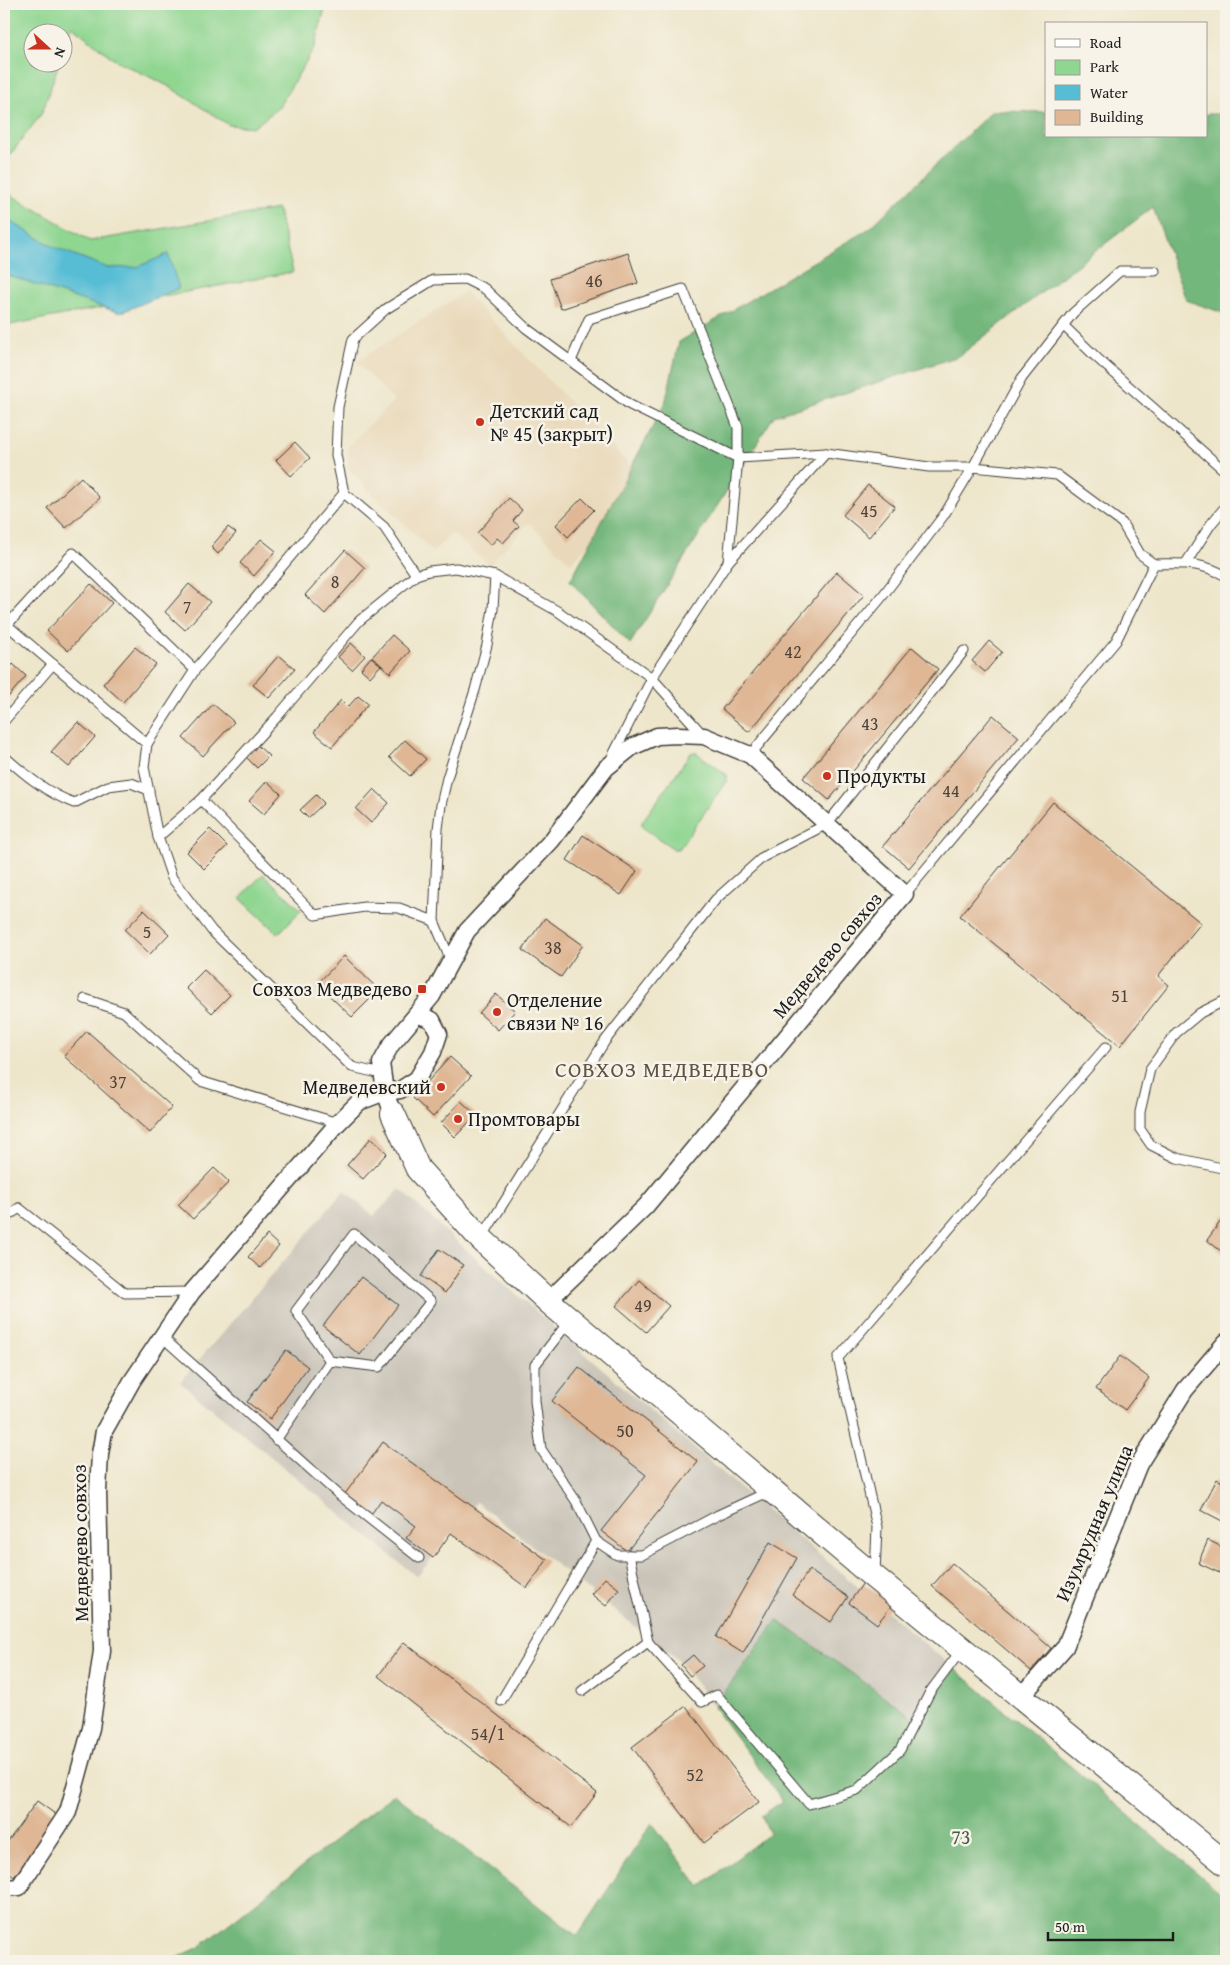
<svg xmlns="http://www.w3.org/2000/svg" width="1230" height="1965" font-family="'Gentium Book Plus',serif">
	<rect width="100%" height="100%" fill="#f7f3e8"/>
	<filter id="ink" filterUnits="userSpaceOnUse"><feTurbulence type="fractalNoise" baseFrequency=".02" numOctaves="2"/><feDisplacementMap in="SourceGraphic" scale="10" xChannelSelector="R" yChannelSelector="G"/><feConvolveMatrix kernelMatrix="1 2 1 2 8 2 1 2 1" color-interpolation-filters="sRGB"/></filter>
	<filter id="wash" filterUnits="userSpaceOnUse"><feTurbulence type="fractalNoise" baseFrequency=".0096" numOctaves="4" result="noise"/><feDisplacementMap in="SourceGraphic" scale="20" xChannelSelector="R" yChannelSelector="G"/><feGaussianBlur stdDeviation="1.12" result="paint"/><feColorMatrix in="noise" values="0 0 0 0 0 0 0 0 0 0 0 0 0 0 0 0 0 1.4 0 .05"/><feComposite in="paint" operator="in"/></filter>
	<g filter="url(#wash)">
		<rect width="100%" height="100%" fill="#eee6cb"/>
		<path fill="#e9d9ba" d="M 465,292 L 647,483 L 571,563 L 529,523 L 489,565 L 452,533 L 433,552 L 347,468 L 349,445 L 394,400 L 356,362 Z"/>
		<path fill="#c9c3b8" d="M 400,1189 L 486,1268 L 731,1480 L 955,1669 L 917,1721 L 777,1620 L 714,1707 L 682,1663 L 476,1502 L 417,1577 L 180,1382 L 344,1191 L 374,1216 Z"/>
		<g fill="#8fd691" stroke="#567956">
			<path d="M 4,4 L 326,4 L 315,47 L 278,108 L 254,127 L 229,125 L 168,86 L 115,60 L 72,26 L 63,51 L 62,32 L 32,32 L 32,62 L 59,63 L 42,113 L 4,163 Z"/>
			<path d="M 4,191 L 90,241 L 278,209 L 293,272 L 4,326 Z"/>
			<path d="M 695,752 L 727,775 L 727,780 L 679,849 L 674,849 L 642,827 L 642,822 L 691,753 Z"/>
			<path d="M 263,874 L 301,910 L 278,934 L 240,898 Z"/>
		</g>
		<g fill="#73b77b" stroke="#486a4c">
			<path d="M 992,111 L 1046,112 L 1046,136 L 1206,136 L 1206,114 L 1226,114 L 1226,314 L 1186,300 L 1153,207 L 959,356 L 774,416 L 630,644 L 570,581 L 665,404 L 679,342 L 870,228 Z"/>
			<path d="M 777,1620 L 917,1720 L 955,1669 L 1226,1897 L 1226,1961 L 169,1961 L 198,1948 L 394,1794 L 577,1936 L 652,1823 L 700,1887 L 770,1833 L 761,1816 L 783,1801 L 714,1707 Z"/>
		</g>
		<path fill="#57bdd5" stroke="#3a6c78" d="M 4,218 L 54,247 L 108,268 L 137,267 L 168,254 L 179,288 L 120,313 L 4,274 Z"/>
		<g id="blocks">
			<g fill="#dfb795">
				<path d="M 628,253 L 638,283 L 561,309 L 550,279 Z"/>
				<path d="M 295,442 L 310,458 L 291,476 L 276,460 Z"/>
				<path d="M 81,477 L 100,498 L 66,528 L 47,508 Z"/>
				<path d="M 868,485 L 895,506 L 869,537 L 843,515 Z"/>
				<path d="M 509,498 L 522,510 L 513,521 L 519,526 L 503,543 L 497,538 L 491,545 L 477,533 Z"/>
				<path d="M 582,498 L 594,510 L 568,537 L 556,525 Z"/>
				<path d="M 228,527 L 236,533 L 218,554 L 211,547 Z"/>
				<path d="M 261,539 L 276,551 L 254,576 L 240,563 Z"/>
				<path d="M 345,550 L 365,568 L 325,614 L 305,595 Z"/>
				<path d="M 837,572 L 864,595 L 749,732 L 722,709 Z"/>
				<path d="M 91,584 L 112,603 L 68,651 L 47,631 Z"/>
				<path d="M 189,584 L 210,602 L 185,630 L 165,612 Z"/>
				<path d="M 392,635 L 410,651 L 390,673 L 372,657 Z"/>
				<path d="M 989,641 L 1002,652 L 985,672 L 972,661 Z"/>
				<path d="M 351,643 L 365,656 L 352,670 L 338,657 Z"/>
				<path d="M 135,647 L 156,664 L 123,702 L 103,684 Z"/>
				<path d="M 912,647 L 938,669 L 829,800 L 803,778 Z"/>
				<path d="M 279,655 L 295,669 L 269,698 L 253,685 Z"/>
				<path d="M 371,657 L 381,665 L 370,677 L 361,669 Z"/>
				<path d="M 13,664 L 26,676 L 4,702 L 4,675 Z"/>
				<path d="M 358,696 L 368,704 L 332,747 L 314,732 L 341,700 L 348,707 Z"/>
				<path d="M 213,704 L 234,722 L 203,756 L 183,738 Z"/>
				<path d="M 993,715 L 1019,737 L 909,868 L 883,846 Z"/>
				<path d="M 78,722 L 95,737 L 69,767 L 51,752 Z"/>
				<path d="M 405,740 L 426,759 L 410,776 L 389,757 Z"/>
				<path d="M 257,745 L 269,756 L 257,768 L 246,757 Z"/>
				<path d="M 267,781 L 281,794 L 264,814 L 249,801 Z"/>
				<path d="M 374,789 L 389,803 L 371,823 L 356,809 Z"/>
				<path d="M 316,795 L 324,803 L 308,818 L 300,810 Z"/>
				<path d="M 1053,802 L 1201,923 L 1158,976 L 1169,985 L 1120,1046 L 960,916 Z"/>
				<path d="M 210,829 L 227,846 L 204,869 L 187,852 Z"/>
				<path d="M 583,835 L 637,871 L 621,895 L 567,860 Z"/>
				<path d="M 144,910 L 169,934 L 150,954 L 125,930 Z"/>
				<path d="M 545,918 L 583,945 L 561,977 L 522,950 Z"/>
				<path d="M 344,956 L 379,990 L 352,1017 L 317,984 Z"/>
				<path d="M 204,970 L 230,995 L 212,1013 L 186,988 Z"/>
				<path d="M 496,994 L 515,1011 L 498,1030 L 479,1013 Z"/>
				<path d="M 87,1031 L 172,1107 L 150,1133 L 64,1056 Z"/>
				<path d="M 450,1057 L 471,1076 L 433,1117 L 413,1098 Z"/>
				<path d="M 461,1101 L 476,1115 L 455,1137 L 441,1123 Z"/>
				<path d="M 371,1138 L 387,1153 L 363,1179 L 347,1165 Z"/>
				<path d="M 214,1168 L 229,1182 L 193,1219 L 178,1205 Z"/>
				<path d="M 1226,1214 L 1226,1255 L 1207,1240 Z"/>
				<path d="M 267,1235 L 279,1246 L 260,1268 L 248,1257 Z"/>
				<path d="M 439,1249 L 463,1265 L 445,1293 L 421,1276 Z"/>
				<path d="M 361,1277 L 398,1305 L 360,1355 L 323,1326 Z"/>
				<path d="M 639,1280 L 669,1306 L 646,1332 L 616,1306 Z"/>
				<path d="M 286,1350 L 308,1367 L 270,1419 L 247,1402 Z"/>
				<path d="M 1120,1356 L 1149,1378 L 1125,1410 L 1096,1389 Z"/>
				<path d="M 579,1367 L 698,1462 L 627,1551 L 601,1531 L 646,1475 L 552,1401 Z"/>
				<path d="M 383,1442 L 547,1560 L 527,1588 L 451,1533 L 433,1558 L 406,1538 L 416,1526 L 381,1500 L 372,1513 L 345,1494 Z"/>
				<path d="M 1217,1479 L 1226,1484 L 1226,1523 L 1201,1510 Z"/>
				<path d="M 1208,1540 L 1226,1549 L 1226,1570 L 1224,1575 L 1198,1563 Z"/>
				<path d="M 770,1542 L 797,1558 L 743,1653 L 716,1637 Z"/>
				<path d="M 952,1563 L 1051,1648 L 1031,1671 L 932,1586 Z"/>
				<path d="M 809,1570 L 848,1597 L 831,1622 L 792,1595 Z"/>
				<path d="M 605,1578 L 619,1589 L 606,1606 L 591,1594 Z"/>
				<path d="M 863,1583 L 892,1605 L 877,1624 L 849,1603 Z"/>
				<path d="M 404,1642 L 597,1793 L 571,1827 L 378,1676 Z"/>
				<path d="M 693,1655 L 703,1666 L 690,1676 L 681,1665 Z"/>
				<path d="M 686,1706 L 759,1802 L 704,1843 L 632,1747 Z"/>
				<path d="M 37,1801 L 58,1816 L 14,1877 L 4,1869 L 4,1847 Z"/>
			</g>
		</g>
	</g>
	<g filter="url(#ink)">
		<use href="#blocks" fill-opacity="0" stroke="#3c3a36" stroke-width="1"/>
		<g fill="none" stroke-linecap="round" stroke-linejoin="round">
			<defs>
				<g id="lane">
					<path d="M 1064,326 L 1097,358 L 1226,472"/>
					<path d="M 571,361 L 589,319 L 683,289 L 738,427 L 738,458 L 728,562"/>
					<path d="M 1186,563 L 1211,524 L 1226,506"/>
					<path d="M 416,575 L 384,527 L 344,493 L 336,455 L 338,407 L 353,339 L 386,309 L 433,280 L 465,279 L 485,289 L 526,328 L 630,405 L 738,458 L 826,453"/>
					<path d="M 4,721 L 53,664"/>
					<path d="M 147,744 L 7,625 L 73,553 L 195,670"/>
					<path d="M 750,755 L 881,598 L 944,515 L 973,467 L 1022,378 L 1073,313 L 1120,271 L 1155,271"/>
					<path d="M 4,756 C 25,775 47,793 74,803 L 108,786 L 131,783 L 149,790"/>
					<path d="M 611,759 L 652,678 L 728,562 L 826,453 L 929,467 L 973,467 L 1057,475 L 1122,523 L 1140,554 L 1154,564"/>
					<path d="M 201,800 L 315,915 L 364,907 L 399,908 L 434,921"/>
					<path d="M 158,837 L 144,767 L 147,744 L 195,670 L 344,493"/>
					<path d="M 905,894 L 1116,641 L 1154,564 C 1183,564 1199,561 1226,576"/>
					<path d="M 451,961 L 434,921 L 438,829 L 441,805 L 447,778 L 475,690 L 487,645 L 493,609 L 495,576"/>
					<path d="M 85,999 L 124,1012 L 200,1081 L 338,1123"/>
					<path d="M 1226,1000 L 1200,1013 L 1176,1033 L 1150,1069 L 1140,1112 L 1140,1129 L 1151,1145 L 1177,1158 L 1226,1169"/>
					<path d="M 382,1074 L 352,1067 L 212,931 L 172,878 L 158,837 L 201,800 L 277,717 L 359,621 L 416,575 L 429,571 L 456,568 L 495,576 L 559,612 L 652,678 L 704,736"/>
					<path d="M 4,1219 L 19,1208 L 125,1293 L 192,1292"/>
					<path d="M 481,1239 L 605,1041 L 716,899 L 763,857 L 827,824 L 964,651"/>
					<path d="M 162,1337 L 338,1494 L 419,1558"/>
					<path d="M 276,1440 L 330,1361 L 379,1367 L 431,1301 L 354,1234 L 296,1311 L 330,1361"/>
					<path d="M 596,1541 L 617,1555 L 642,1555 L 718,1515 L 770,1491"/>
					<path d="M 629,1555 L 648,1642"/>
					<path d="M 875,1574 L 877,1527 L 838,1358 L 1106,1047"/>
					<path d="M 582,1691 L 648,1642 L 702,1702 L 717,1695 L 809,1804 L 857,1790 L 900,1750 L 930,1692 L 962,1649"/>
					<path d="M 501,1701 L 596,1541 L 576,1501 L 541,1449 L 535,1401 L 535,1365 L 570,1320"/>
				</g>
				<g id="street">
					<path d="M 393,1114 L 385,1092 L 381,1063 L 391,1045 L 432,996 L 467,931 L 552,840 L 606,768 L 632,747 L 657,736 L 678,735 L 704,736 L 750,755 L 905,894 L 646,1206 L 548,1301"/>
					<path d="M 1021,1697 L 1065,1647 L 1139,1464 L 1185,1390 L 1226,1342"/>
					<path d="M 4,1888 L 19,1887 L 68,1812 L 91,1728 L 102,1651 L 98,1491 L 100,1454 L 104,1431 L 132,1381 L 192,1292 L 338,1123 L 359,1102 L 385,1092 L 400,1090 L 417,1079 L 433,1052 L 439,1034 L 432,1020 L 417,1014"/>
				</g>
				<path id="secondary" d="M 393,1114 L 418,1169 L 481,1239 L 548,1301 L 874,1577 L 1226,1864"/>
			</defs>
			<use href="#lane" stroke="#3c3a36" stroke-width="11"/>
			<use href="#street" stroke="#3c3a36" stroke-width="19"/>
			<use href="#secondary" stroke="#3c3a36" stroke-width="26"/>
			<use href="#lane" stroke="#fff" stroke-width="9"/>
			<use href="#street" stroke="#fff" stroke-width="16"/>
			<use href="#secondary" stroke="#fff" stroke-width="24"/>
		</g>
	</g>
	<g fill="#c8321e" stroke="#f7f3e8" stroke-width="2">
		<circle cx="480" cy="422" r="5"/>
		<circle cx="827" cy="776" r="5"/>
		<rect x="417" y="984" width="10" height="10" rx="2.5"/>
		<circle cx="497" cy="1012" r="5"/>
		<circle cx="441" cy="1087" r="5"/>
		<circle cx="458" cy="1119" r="5"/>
	</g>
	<g text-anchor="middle" stroke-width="5" stroke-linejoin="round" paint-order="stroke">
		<g font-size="18" fill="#4d433a">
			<text x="594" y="287">46</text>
			<text x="869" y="517">45</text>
			<text x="335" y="588">8</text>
			<text x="187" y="613">7</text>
			<text x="793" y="658">42</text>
			<text x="870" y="730">43</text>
			<text x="951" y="797">44</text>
			<text x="147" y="938">5</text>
			<text x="553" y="954">38</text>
			<text x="1120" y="1002">51</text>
			<text x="118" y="1088">37</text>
			<text x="643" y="1312">49</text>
			<text x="625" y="1437">50</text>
			<text x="488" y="1740">54/1</text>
			<text x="695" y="1781">52</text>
		</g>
		<g font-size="20" fill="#1c1c1c" stroke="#f7f3e8" text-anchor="start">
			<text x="490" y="418">Детский сад<tspan x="490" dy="23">№ 45 (закрыт)</tspan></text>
			<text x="837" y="783">Продукты</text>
			<text x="412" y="996" text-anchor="end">Совхоз Медведево</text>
			<text x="507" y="1007">Отделение<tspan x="507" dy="23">связи № 16</tspan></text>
			<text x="431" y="1094" text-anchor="end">Медведевский</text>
			<text x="468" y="1126">Промтовары</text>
		</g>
		<g font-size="20" fill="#1c1c1c" stroke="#f7f3e8">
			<text transform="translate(827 955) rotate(-50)" y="7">Медведево совхоз</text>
			<text transform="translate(1094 1523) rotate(-67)" y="7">Изумрудная улица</text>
			<text transform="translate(80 1543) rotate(-91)" y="7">Медведево совхоз</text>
		</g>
		<g font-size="20" fill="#445d45" stroke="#f7f3e8">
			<text x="961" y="1844">73</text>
		</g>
		<g font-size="22" letter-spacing="1" fill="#605246" stroke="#f7f3e8">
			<text x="662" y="1077">СОВХОЗ МЕДВЕДЕВО</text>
		</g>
	</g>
	<rect width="1230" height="1965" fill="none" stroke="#f7f3e8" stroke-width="20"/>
	<rect x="1045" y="22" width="162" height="115" fill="#f7f3e8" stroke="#9f9d96"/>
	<rect x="1055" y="39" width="25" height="8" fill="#ffffff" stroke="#9f9d96"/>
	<text x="1090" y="48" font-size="15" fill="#1c1c1c">Road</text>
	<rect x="1055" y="60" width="25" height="15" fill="#8fd691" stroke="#9f9d96"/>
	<text x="1090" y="72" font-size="15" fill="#1c1c1c">Park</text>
	<rect x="1055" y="85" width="25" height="15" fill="#57bdd5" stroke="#9f9d96"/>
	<text x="1090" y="98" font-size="15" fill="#1c1c1c">Water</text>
	<rect x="1055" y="110" width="25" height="15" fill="#dfb795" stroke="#9f9d96"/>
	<text x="1090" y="122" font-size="15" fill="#1c1c1c">Building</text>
	<g transform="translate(48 48) rotate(111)"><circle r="24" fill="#f7f3e8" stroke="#9f9d96"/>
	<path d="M0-4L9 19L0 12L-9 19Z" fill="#c8321e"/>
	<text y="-8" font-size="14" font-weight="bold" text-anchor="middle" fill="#1c1c1c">N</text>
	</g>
	<path d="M1048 1932v8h125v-8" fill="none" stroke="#1c1c1c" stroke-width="2.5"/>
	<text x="1055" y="1932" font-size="15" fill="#1c1c1c" stroke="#f7f3e8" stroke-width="4" paint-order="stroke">50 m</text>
</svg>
